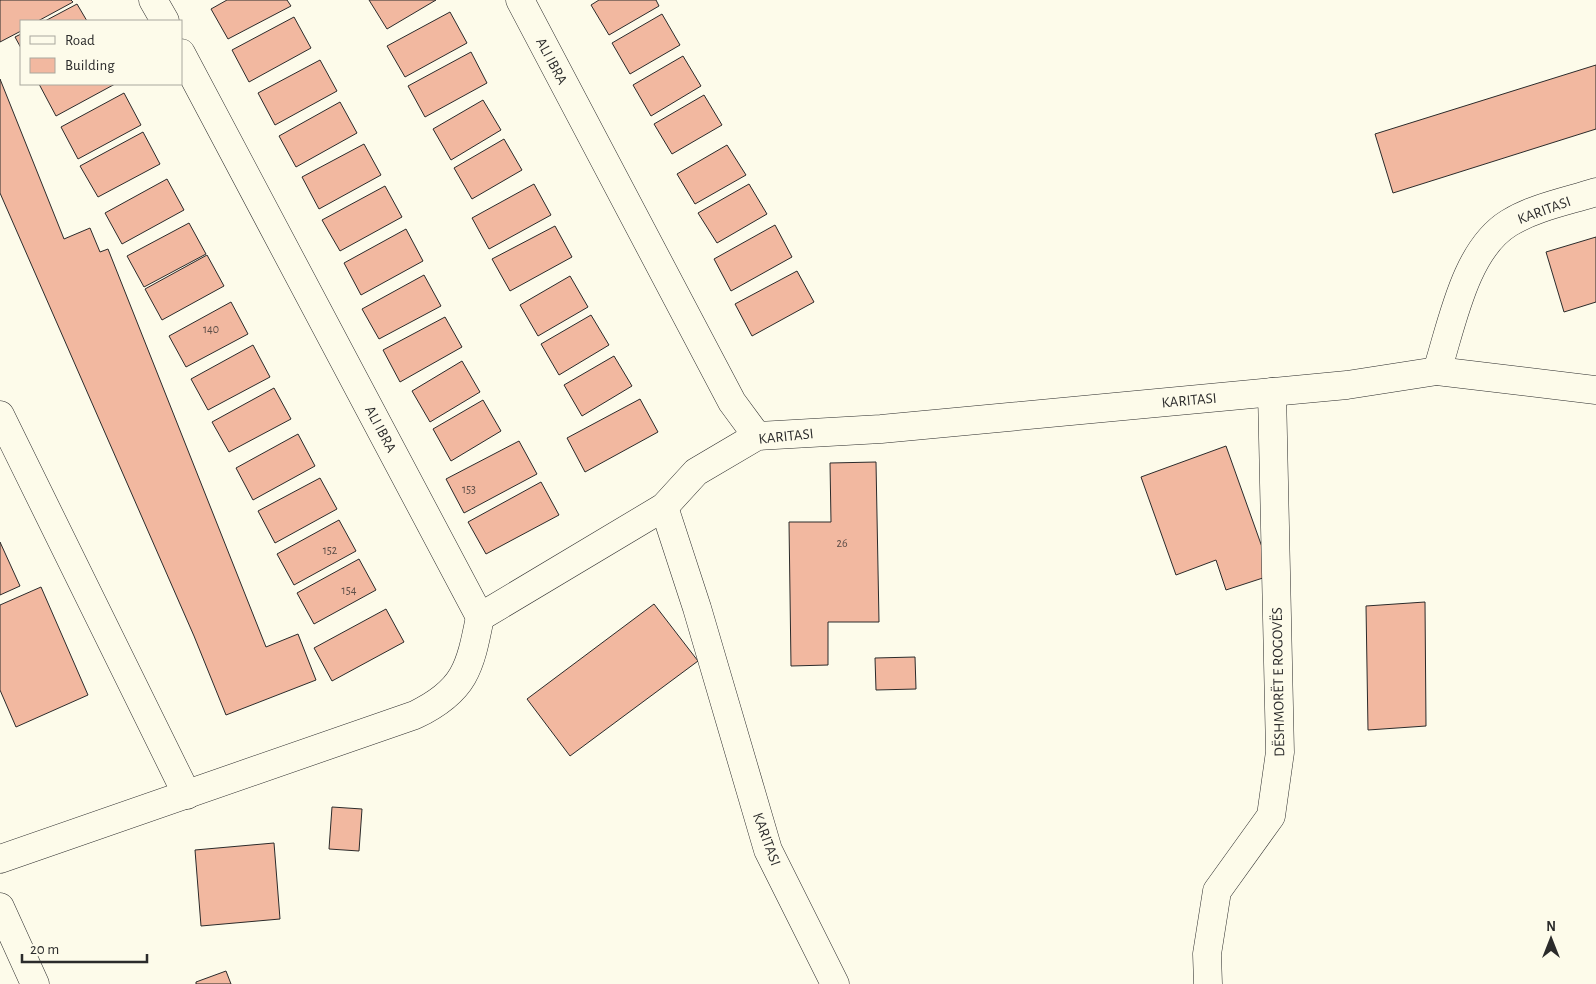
<svg xmlns="http://www.w3.org/2000/svg" width="1596" height="984" font-family="'Alegreya Sans',sans-serif">
	<rect width="100%" height="100%" fill="#fdfbea"/>
	<g fill="#f2b8a0" stroke="#2b2b2b">
		<path d="M 0,0 L 71,0 L 73,2 L 38,21 L 21,21 L 21,31 L 0,42 Z"/>
		<path d="M 227,0 L 287,0 L 291,6 L 228,39 L 211,9 Z"/>
		<path d="M 369,0 L 436,0 L 387,29 Z"/>
		<path d="M 599,0 L 656,0 L 659,6 L 609,35 L 591,5 Z"/>
		<path d="M 77,4 L 87,21 L 45,21 Z"/>
		<path d="M 450,12 L 467,43 L 405,77 L 387,46 Z"/>
		<path d="M 662,14 L 680,45 L 630,74 L 612,43 Z"/>
		<path d="M 294,17 L 311,48 L 249,82 L 232,50 Z"/>
		<path d="M 21,34 L 21,48 L 15,37 Z"/>
		<path d="M 471,52 L 487,83 L 425,117 L 408,86 Z"/>
		<path d="M 683,56 L 701,86 L 651,116 L 633,85 Z"/>
		<path d="M 320,60 L 337,91 L 275,125 L 258,93 Z"/>
		<path d="M 1596,65 L 1596,129 L 1393,193 L 1375,134 Z"/>
		<path d="M 0,79 L 64,239 L 90,228 L 100,252 L 108,249 L 266,647 L 298,634 L 316,680 L 226,715 L 194,636 L 0,193 Z"/>
		<path d="M 39,84 L 115,84 L 56,116 Z"/>
		<path d="M 124,93 L 141,125 L 78,159 L 61,127 Z"/>
		<path d="M 704,95 L 722,125 L 672,154 L 654,124 Z"/>
		<path d="M 483,100 L 501,130 L 451,160 L 433,129 Z"/>
		<path d="M 340,102 L 357,133 L 296,167 L 279,136 Z"/>
		<path d="M 143,132 L 160,164 L 98,197 L 80,166 Z"/>
		<path d="M 504,139 L 522,170 L 472,199 L 454,168 Z"/>
		<path d="M 364,144 L 381,175 L 319,209 L 302,177 Z"/>
		<path d="M 727,145 L 746,175 L 695,204 L 677,174 Z"/>
		<path d="M 167,179 L 184,210 L 122,244 L 105,213 Z"/>
		<path d="M 534,184 L 551,215 L 489,249 L 472,218 Z"/>
		<path d="M 749,184 L 767,214 L 717,243 L 698,213 Z"/>
		<path d="M 385,186 L 402,217 L 340,251 L 322,220 Z"/>
		<path d="M 189,223 L 206,254 L 144,287 L 127,256 Z"/>
		<path d="M 775,225 L 792,257 L 731,291 L 714,259 Z"/>
		<path d="M 555,226 L 572,257 L 510,291 L 492,259 Z"/>
		<path d="M 406,229 L 423,261 L 361,295 L 344,263 Z"/>
		<path d="M 1596,237 L 1596,302 L 1564,312 L 1546,252 Z"/>
		<path d="M 207,255 L 224,286 L 162,320 L 145,289 Z"/>
		<path d="M 797,271 L 814,302 L 752,336 L 735,304 Z"/>
		<path d="M 424,275 L 441,306 L 379,339 L 362,309 Z"/>
		<path d="M 570,276 L 588,307 L 538,336 L 520,305 Z"/>
		<path d="M 231,302 L 248,334 L 186,367 L 169,336 Z"/>
		<path d="M 591,315 L 609,345 L 559,375 L 541,344 Z"/>
		<path d="M 445,317 L 462,347 L 400,382 L 383,350 Z"/>
		<path d="M 253,345 L 270,377 L 208,410 L 191,379 Z"/>
		<path d="M 614,356 L 632,386 L 582,416 L 564,385 Z"/>
		<path d="M 462,361 L 480,392 L 430,422 L 412,391 Z"/>
		<path d="M 274,388 L 291,419 L 229,452 L 212,422 Z"/>
		<path d="M 640,399 L 658,432 L 585,472 L 567,438 Z"/>
		<path d="M 483,400 L 501,431 L 451,461 L 433,429 Z"/>
		<path d="M 298,434 L 315,466 L 253,500 L 236,468 Z"/>
		<path d="M 519,441 L 537,474 L 464,513 L 446,479 Z"/>
		<path d="M 1226,446 L 1272,575 L 1226,590 L 1216,560 L 1176,575 L 1141,477 Z"/>
		<path d="M 876,462 L 879,622 L 828,622 L 828,665 L 791,666 L 789,522 L 831,522 L 830,463 Z"/>
		<path d="M 320,478 L 337,509 L 275,543 L 258,511 Z"/>
		<path d="M 541,482 L 559,515 L 486,554 L 468,522 Z"/>
		<path d="M 339,520 L 356,551 L 294,585 L 277,554 Z"/>
		<path d="M 0,542 L 20,586 L 0,595 Z"/>
		<path d="M 359,559 L 376,590 L 314,624 L 297,593 Z"/>
		<path d="M 41,587 L 88,695 L 16,727 L 0,690 L 0,605 Z"/>
		<path d="M 1425,602 L 1426,726 L 1368,730 L 1366,606 Z"/>
		<path d="M 654,604 L 698,661 L 570,756 L 527,699 Z"/>
		<path d="M 386,609 L 404,642 L 332,681 L 314,648 Z"/>
		<path d="M 915,657 L 916,689 L 876,690 L 875,658 Z"/>
		<path d="M 332,807 L 362,809 L 359,851 L 329,849 Z"/>
		<path d="M 274,843 L 280,919 L 201,926 L 195,850 Z"/>
		<path d="M 226,971 L 231,984 L 196,984 L 196,982 Z"/>
	</g>
	<g fill="none" stroke-linecap="round" stroke-linejoin="round">
		<defs>
			<g id="minor">
				<path d="M 153,0 L 165,21"/>
				<path d="M 520,0 L 732,402 L 757,436"/>
				<path d="M 181,53 L 480,617"/>
				<path d="M 1437,371 C 1452,324 1465,250 1509,223 C 1535,207 1568,201 1596,192"/>
				<path d="M 0,415 L 187,795"/>
				<path d="M 664,507 L 697,608 L 768,850 L 835,984"/>
				<path d="M 480,617 L 664,507 L 696,472 L 757,436 L 881,429 L 1347,385 L 1437,371 L 1596,390"/>
				<path d="M 0,859 L 415,715 C 465,691 470,668 480,617"/>
				<path d="M 0,907 L 35,984"/>
				<path d="M 1208,984 L 1207,954 L 1217,891 L 1271,816 L 1280,752 L 1272,392"/>
			</g>
		</defs>
		<use href="#minor" stroke="#2b2b2b" stroke-width="29"/>
		<use href="#minor" stroke="#fdfbea" stroke-width="28"/>
	</g>
	<g text-anchor="middle" stroke-width="4" stroke-linejoin="round" paint-order="stroke">
		<g font-size="12" fill="#5d4e48">
			<text x="211" y="333">140</text>
			<text x="469" y="493">153</text>
			<text x="842" y="547">26</text>
			<text x="330" y="554">152</text>
			<text x="349" y="594">154</text>
		</g>
		<g font-size="15" fill="#2b2b2b" stroke="#fdfbea">
			<text transform="translate(552 61) rotate(62)" y="5">ALI IBRA</text>
			<text transform="translate(1544 210) rotate(-20)" y="5">KARITASI</text>
			<text transform="translate(1189 400) rotate(-5)" y="5">KARITASI</text>
			<text transform="translate(381 429) rotate(62)" y="5">ALI IBRA</text>
			<text transform="translate(786 436) rotate(-6)" y="5">KARITASI</text>
			<text transform="translate(1278 682) rotate(-91)" y="5">DËSHMORËT E ROGOVËS</text>
			<text transform="translate(767 839) rotate(70)" y="5">KARITASI</text>
		</g>
	</g>
	<rect x="20" y="20" width="162" height="65" fill="#fdfbea" stroke="#a9a89e"/>
	<rect x="30" y="36" width="25" height="8" fill="#fdfbea" stroke="#a9a89e"/>
	<text x="65" y="45" font-size="15" fill="#2b2b2b">Road</text>
	<rect x="30" y="58" width="25" height="15" fill="#f2b8a0" stroke="#a9a89e"/>
	<text x="65" y="70" font-size="15" fill="#2b2b2b">Building</text>
	<g transform="translate(1551 939)" stroke="#fdfbea" stroke-width="4" paint-order="stroke">
	<path d="M0-4L9 19L0 12L-9 19Z" fill="#2b2b2b"/>
	<text y="-8" font-size="14" font-weight="bold" text-anchor="middle" fill="#2b2b2b">N</text>
	</g>
	<path d="M22 954v8h125v-8" fill="none" stroke="#2b2b2b" stroke-width="2.5"/>
	<text x="30" y="954" font-size="15" fill="#2b2b2b" stroke="#fdfbea" stroke-width="4" paint-order="stroke">20 m</text>
</svg>
